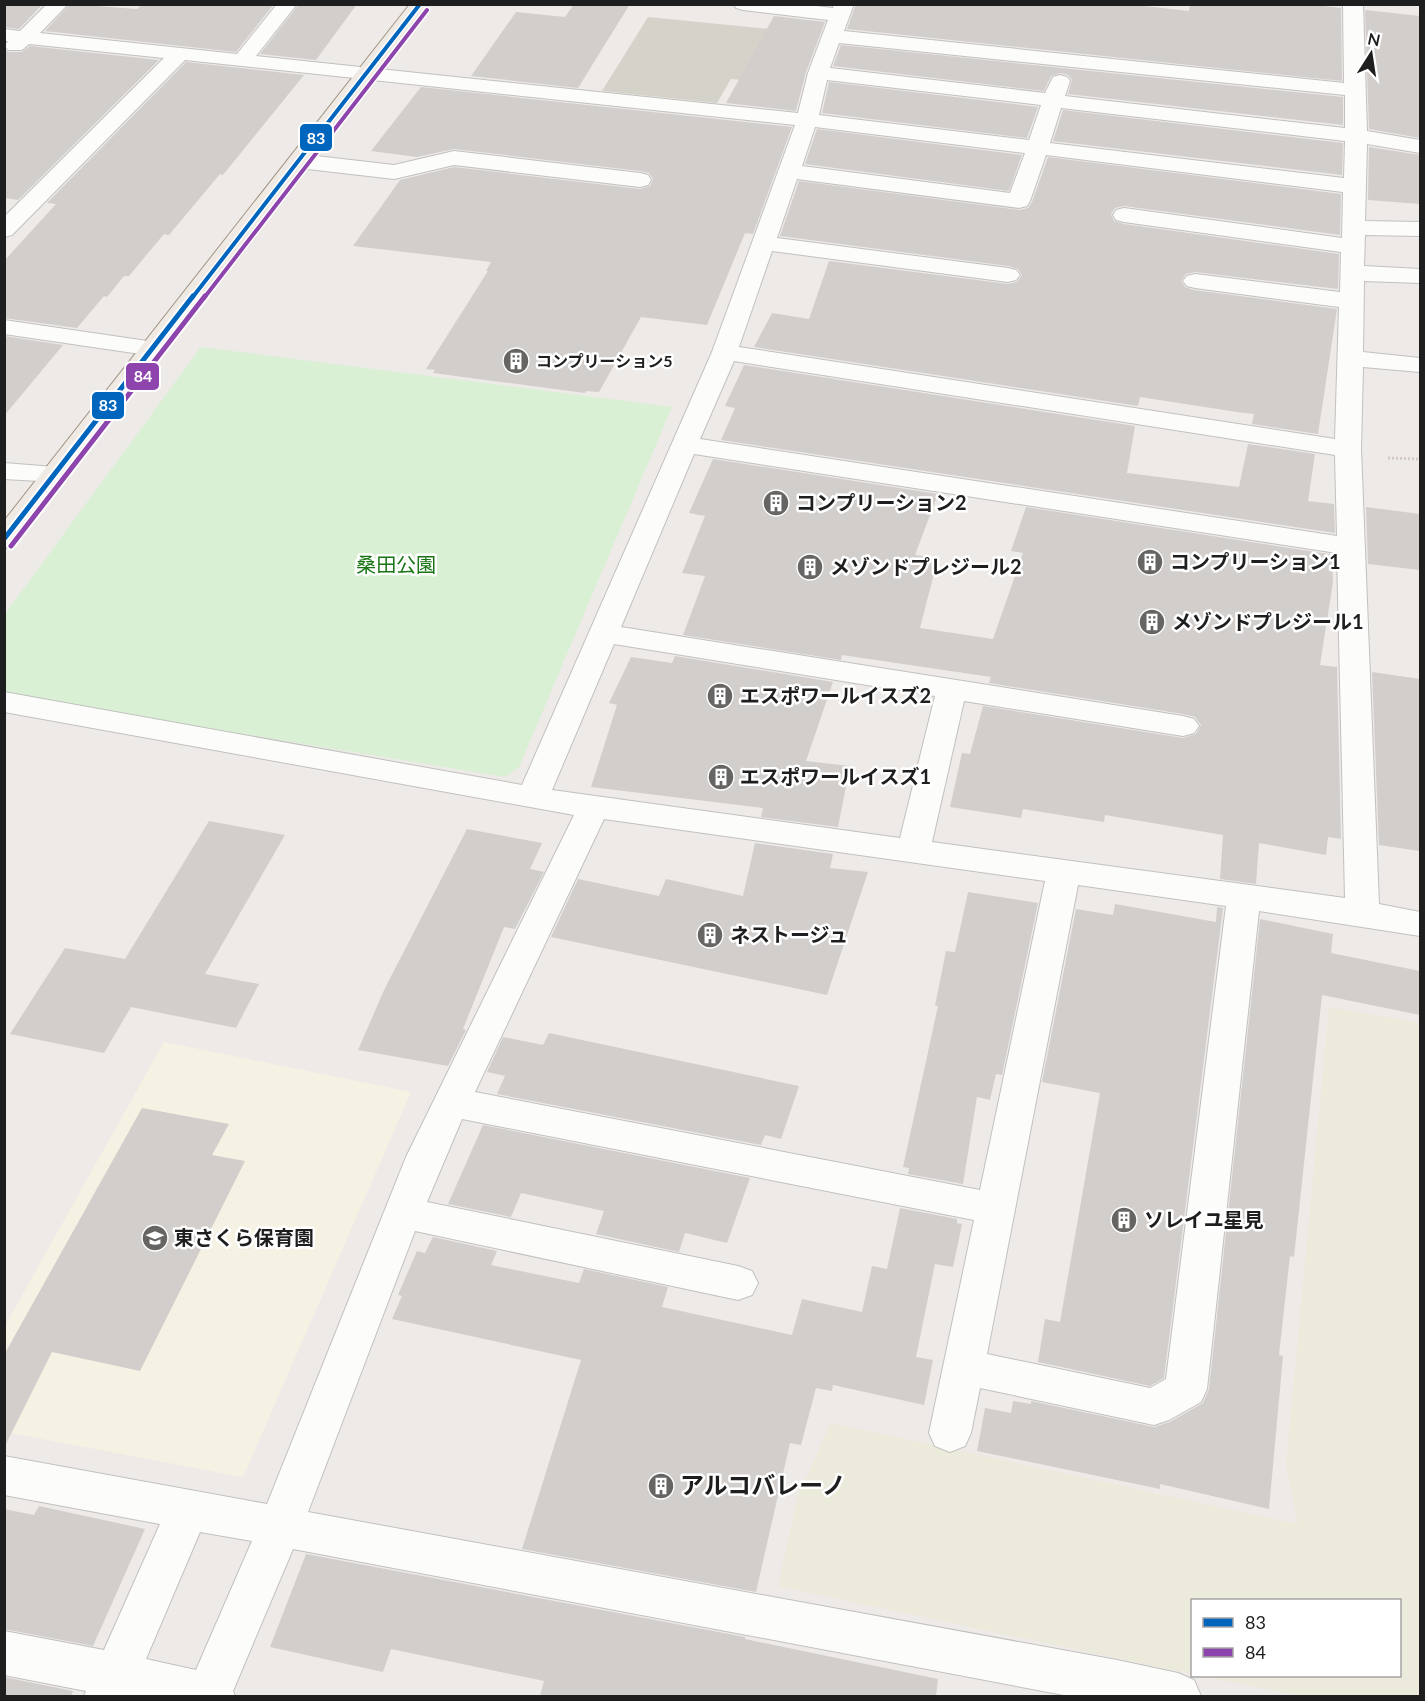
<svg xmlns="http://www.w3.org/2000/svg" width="1425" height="1701" font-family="Lato,'Noto Sans JP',sans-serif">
	<rect width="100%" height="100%" fill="#edeae7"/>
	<path fill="#f6f2e3" d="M 164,1042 L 411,1092 L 243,1477 L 5,1432 L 5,1326 Z"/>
	<path fill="#d5d3c9" d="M 648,17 L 819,34 L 795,85 L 731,79 L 717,103 L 602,91 Z"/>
	<path fill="#eceadb" d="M 1329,1007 L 1420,1023 L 1420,1696 L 1301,1696 L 1201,1676 L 1400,1676 L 1400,1600 L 1192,1600 L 1192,1674 L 778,1586 L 798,1495 L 831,1423 L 1298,1524 L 1286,1465 Z"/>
	<path fill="#d9f0d5" d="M 201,347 L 672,407 L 519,767 L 505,777 L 5,695 L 5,614 Z"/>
	<g fill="#d2cecc">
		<path d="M 4,4 L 43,4 L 19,29 L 4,27 Z"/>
		<path d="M 70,4 L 137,9 L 143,4 L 274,4 L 236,52 L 45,31 Z"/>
		<path d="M 299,4 L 357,4 L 316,60 L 260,54 Z"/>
		<path d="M 574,4 L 630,4 L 578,88 L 471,76 L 516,12 L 565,17 Z"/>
		<path d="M 856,4 L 1126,4 L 1189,11 L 1190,4 L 1308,4 L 1341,8 L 1342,81 L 847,29 Z"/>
		<path d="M 1365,10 L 1420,16 L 1420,138 L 1369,129 Z"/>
		<path d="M 774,16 L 825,22 L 806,72 L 796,111 L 726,103 Z"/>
		<path d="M 841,45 L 1343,97 L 1343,125 L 1068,94 L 1072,80 L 1068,75 L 1061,73 L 1051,76 L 1044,91 L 833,66 Z"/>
		<path d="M 30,46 L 159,60 L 18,200 L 4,198 L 4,49 L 8,52 L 22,52 Z"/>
		<path d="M 186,62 L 304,75 L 223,175 L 220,174 L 169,235 L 164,234 L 129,276 L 124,276 L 107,297 L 104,296 L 77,328 L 4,318 L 4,261 L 56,204 L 47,203 Z"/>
		<path d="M 829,82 L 1038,107 L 1027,138 L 822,113 Z"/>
		<path d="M 421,87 L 792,127 L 753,234 L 745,233 L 707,325 L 641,317 L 599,392 L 586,391 L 585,393 L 433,373 L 435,370 L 426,369 L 488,271 L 486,271 L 491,262 L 353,246 L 400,180 L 454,167 L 640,189 L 650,186 L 653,179 L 649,173 L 640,171 L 454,149 L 417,157 L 371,151 Z"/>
		<path d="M 1063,110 L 1343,143 L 1342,175 L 1053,141 Z"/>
		<path d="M 817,129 L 1022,155 L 1009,191 L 805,164 Z"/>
		<path d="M 1369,147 L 1420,155 L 1420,204 L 1368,200 Z"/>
		<path d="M 1048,157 L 1341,194 L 1340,235 L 1124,206 L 1115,208 L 1111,214 L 1114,221 L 1124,224 L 1339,254 L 1338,289 L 1195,272 L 1186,274 L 1181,281 L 1185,287 L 1194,290 L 1337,309 L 1318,434 L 1252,424 L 1254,414 L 1237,412 L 1140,397 L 1138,406 L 754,347 L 772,313 L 809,319 L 829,261 L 1008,284 L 1017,282 L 1022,275 L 1018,269 L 1008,266 L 780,236 L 799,181 L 1020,210 L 1028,208 L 1032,202 Z"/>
		<path d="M 4,336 L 63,345 L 4,416 Z"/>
		<path d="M 744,365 L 1135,426 L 1127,473 L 1239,487 L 1248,444 L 1315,454 L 1308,501 L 1334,504 L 1335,533 L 721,440 L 735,408 L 725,406 Z"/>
		<path d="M 713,459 L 938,494 L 915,555 L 938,558 L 920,628 L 993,639 L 1023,553 L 1011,551 L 1026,507 L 1335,555 L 1335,560 L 1332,560 L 1333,582 L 1320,665 L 1337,667 L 1341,839 L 1328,837 L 1326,855 L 1259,843 L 1256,884 L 1220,879 L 1223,835 L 1105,815 L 1104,822 L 1023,809 L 1021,818 L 950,807 L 962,753 L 970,754 L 983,706 L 1183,738 L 1196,734 L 1201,725 L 1195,717 L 1183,714 L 989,683 L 991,677 L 842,655 L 841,660 L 683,635 L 705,576 L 682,573 L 705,516 L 689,513 Z"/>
		<path d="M 1366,507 L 1420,514 L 1420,570 L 1368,564 Z"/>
		<path d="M 675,656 L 833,682 L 806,761 L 850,766 L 838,827 L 761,817 L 763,808 L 591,787 L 617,705 L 609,703 L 631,657 L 672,663 Z"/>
		<path d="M 1372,672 L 1420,679 L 1420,851 L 1379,845 Z"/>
		<path d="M 209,821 L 285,835 L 205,974 L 259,984 L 236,1028 L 131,1007 L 104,1053 L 10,1034 L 65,948 L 125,959 Z"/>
		<path d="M 467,829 L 542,843 L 530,869 L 544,872 L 515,929 L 504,927 L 463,1029 L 466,1030 L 448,1066 L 358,1050 L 385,988 Z"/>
		<path d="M 755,843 L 833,854 L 830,868 L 868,872 L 827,995 L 551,937 L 578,879 L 659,896 L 666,879 L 743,896 Z"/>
		<path d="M 968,892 L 1038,903 L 1002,1075 L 996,1074 L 990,1100 L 977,1097 L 963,1184 L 908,1174 L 909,1168 L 903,1167 L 938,1006 L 935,1006 L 946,951 L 955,952 Z"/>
		<path d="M 1115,904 L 1216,922 L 1217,907 L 1223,908 L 1164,1378 L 1150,1386 L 1038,1362 L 1045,1319 L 1060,1322 L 1100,1093 L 1042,1082 L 1076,909 L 1113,915 Z"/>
		<path d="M 1260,919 L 1333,934 L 1331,953 L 1420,971 L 1420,1015 L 1322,995 L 1294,1257 L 1290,1256 L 1279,1355 L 1283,1356 L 1269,1509 L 1160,1484 L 1160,1489 L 977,1451 L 985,1408 L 1011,1413 L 1013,1401 L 1031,1404 L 1031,1401 L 1154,1427 L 1170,1422 L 1203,1403 L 1209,1389 Z"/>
		<path d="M 549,1033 L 799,1086 L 781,1139 L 765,1135 L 761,1145 L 497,1094 L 505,1076 L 487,1072 L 503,1037 L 543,1045 Z"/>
		<path d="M 142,1108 L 229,1124 L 212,1155 L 245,1161 L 140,1371 L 52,1352 L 4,1448 L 4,1355 Z"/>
		<path d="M 483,1125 L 750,1178 L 727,1243 L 685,1233 L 679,1252 L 596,1234 L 604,1211 L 521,1193 L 511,1217 L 448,1204 Z"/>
		<path d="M 900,1208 L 957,1219 L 957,1223 L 962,1224 L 953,1267 L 935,1264 L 916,1357 L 933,1360 L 924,1405 L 833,1385 L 832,1391 L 816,1388 L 801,1445 L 790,1443 L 756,1592 L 522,1549 L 581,1360 L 392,1319 L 402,1296 L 398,1295 L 417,1251 L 425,1253 L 433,1237 L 497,1251 L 491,1265 L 579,1283 L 584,1269 L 668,1287 L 662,1307 L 792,1335 L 802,1299 L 862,1312 L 872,1266 L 887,1269 Z"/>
		<path d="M 39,1506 L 145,1529 L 93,1646 L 4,1629 L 4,1509 L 34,1515 Z"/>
		<path d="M 306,1554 L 745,1637 L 745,1639 L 938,1679 L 936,1696 L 540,1696 L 544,1681 L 391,1649 L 383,1672 L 270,1647 Z"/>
		<path d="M 4,1677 L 73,1691 L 71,1696 L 4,1696 Z"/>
	</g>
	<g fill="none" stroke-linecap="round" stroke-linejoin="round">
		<defs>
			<g id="minor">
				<path d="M 47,4 L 68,4 L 40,33 L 237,54 L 277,4 L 297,4 L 256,56 L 798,113 L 808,73 L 828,20 L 743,10 L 736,8 L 734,4 L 799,4 L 833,8 L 834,4 L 854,4 L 844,31 L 1344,83 L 1343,4 L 1363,4 L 1367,131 L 1420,140 L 1420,153 L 1367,144 L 1365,221 L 1420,222 L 1420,236 L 1365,235 L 1364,266 L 1420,269 L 1420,283 L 1364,281 L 1363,352 L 1420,358 L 1420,372 L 1363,367 L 1361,449 L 1379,904 L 1420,912 L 1420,936 L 1259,911 L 1207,1389 L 1201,1402 L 1169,1420 L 1154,1425 L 980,1388 L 971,1433 L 965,1446 L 950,1452 L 935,1446 L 929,1433 L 974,1220 L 462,1119 L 427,1202 L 738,1266 L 752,1271 L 758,1283 L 752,1295 L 738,1300 L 415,1231 L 308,1512 L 1117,1660 L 1178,1673 L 1194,1680 L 1201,1696 L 1069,1696 L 293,1549 L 233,1691 L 235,1696 L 84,1696 L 86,1691 L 4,1675 L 4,1631 L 104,1650 L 160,1524 L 4,1495 L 4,1456 L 267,1504 L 406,1157 L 574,815 L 4,712 L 4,692 L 522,785 L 712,352 L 795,125 L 185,60 L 12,235 L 4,237 L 4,217 L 164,58 L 29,44 L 22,50 L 8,50 L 5,46 L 8,41 L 4,41 L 4,29 L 20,31 ZM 839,43 L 1345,95 L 1345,128 L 1065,96 L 1070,81 L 1067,77 L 1060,75 L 1053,77 L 1045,93 L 830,68 ZM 827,80 L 1041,105 L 1029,140 L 819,115 ZM 1061,108 L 1345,141 L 1344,178 L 1050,143 ZM 815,127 L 1025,153 L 1010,193 L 802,166 ZM 1046,155 L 1343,192 L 1342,238 L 1124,208 L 1116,210 L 1113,215 L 1116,220 L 1124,222 L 1341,252 L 1340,292 L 1195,274 L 1187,276 L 1183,281 L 1187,286 L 1195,288 L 1339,307 L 1335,439 L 739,347 L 772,251 L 1008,282 L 1016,280 L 1020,275 L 1016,270 L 1008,268 L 777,238 L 797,179 L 1019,208 L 1027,206 L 1030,201 ZM 734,361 L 1335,455 L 1337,536 L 700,439 ZM 694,454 L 1337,553 L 1345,898 L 932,842 L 964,701 L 1183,736 L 1194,733 L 1199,726 L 1194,719 L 1183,716 L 621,627 ZM 614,644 L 935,696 L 900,838 L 552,790 ZM 604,819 L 1045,881 L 980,1190 L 475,1092 ZM 1078,885 L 1226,906 L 1166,1379 L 1150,1388 L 987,1354 ZM 200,1532 L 252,1541 L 196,1670 L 146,1659 Z"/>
				<path d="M 454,151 L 640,173 L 648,175 L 651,180 L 648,185 L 640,187 L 454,165 L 394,179 L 299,168 L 291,166 L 288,161 L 291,156 L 299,154 L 394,165 Z"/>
				<path d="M 4,320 L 154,342 L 163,344 L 166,349 L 163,354 L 154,356 L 4,334 Z"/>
				<path d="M 4,463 L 67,468 L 70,474 L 67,480 L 57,482 L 4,479 Z"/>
			</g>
			<path id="major" d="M 410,4 L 429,4 L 14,546 L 4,548 L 4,521 Z"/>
		</defs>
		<use href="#minor" stroke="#c2c1bf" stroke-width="2"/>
		<use href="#major" stroke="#a19485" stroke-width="2"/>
		<path stroke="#d6c8c8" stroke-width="3" stroke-dasharray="2 2" stroke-linecap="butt" d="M 1388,458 L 1420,459"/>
		<use href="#minor" fill="#fcfcfb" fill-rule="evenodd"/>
		<use href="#major" fill="#f0eae5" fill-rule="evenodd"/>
		<defs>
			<path id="bus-1-far1" d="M 192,298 L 420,4"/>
			<path id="bus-1" d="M 4,539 L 193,296"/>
			<path id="bus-2-far1" d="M 204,298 L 427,10"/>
			<path id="bus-2" d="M 11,546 L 205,296"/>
		</defs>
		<use href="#bus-1-far1" stroke="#fff" stroke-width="7"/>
		<use href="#bus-1" stroke="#fff" stroke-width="9"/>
		<use href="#bus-2-far1" stroke="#fff" stroke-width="7"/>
		<use href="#bus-2" stroke="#fff" stroke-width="9"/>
		<use href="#bus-1-far1" stroke="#0065bd" stroke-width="4"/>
		<use href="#bus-1" stroke="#0065bd" stroke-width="5"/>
		<use href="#bus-2-far1" stroke="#8e44ad" stroke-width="4"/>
		<use href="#bus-2" stroke="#8e44ad" stroke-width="5"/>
	</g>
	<defs>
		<symbol id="building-disc" viewBox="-11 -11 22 22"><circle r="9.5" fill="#666564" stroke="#fff"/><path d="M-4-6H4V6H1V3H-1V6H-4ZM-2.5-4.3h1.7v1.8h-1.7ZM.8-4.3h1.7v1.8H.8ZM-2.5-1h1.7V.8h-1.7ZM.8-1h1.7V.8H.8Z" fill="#fff"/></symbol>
		<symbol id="school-disc" viewBox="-11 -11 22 22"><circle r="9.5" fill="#666564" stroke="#fff"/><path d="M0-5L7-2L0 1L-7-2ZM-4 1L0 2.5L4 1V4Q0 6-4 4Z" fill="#fff"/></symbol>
	</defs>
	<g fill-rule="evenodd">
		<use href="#building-disc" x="501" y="346" width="30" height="30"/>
		<use href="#building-disc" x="761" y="488" width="30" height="30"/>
		<use href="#building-disc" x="1135" y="547" width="30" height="30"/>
		<use href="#building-disc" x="795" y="552" width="30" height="30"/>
		<use href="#building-disc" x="1137" y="607" width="30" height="30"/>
		<use href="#building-disc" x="705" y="681" width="30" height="30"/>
		<use href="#building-disc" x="706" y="762" width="30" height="30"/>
		<use href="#building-disc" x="695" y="920" width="30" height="30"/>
		<use href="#building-disc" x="1109" y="1205" width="30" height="30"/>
		<use href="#school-disc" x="140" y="1223" width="30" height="30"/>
		<use href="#building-disc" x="646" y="1471" width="30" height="30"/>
	</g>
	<g text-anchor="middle" stroke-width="5" stroke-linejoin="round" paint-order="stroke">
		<g font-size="16" font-weight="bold" fill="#1e1e1e" stroke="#fff" text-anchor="start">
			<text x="536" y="367">コンプリーション5</text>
		</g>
		<g font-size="20" font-weight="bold" fill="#1e1e1e" stroke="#fff" text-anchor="start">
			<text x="796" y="510">コンプリーション2</text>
			<text x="1170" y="569">コンプリーション1</text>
			<text x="830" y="574">メゾンドプレジール2</text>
			<text x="1172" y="629">メゾンドプレジール1</text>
			<text x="740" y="703">エスポワールイスズ2</text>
			<text x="740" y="784">エスポワールイスズ1</text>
			<text x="730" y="942">ネストージュ</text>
			<text x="1144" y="1227">ソレイユ星見</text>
			<text x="174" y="1245">東さくら保育園</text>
		</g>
		<g font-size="20" fill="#197514" stroke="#fff">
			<text x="396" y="572">桑田公園</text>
		</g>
		<g font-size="24" font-weight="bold" fill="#1e1e1e" stroke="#fff" text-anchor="start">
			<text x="680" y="1494">アルコバレーノ</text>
		</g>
	</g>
	<g stroke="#fff" stroke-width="2">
		<rect x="299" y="123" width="34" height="29" rx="6" fill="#0065bd"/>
		<rect x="125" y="362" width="35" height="29" rx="6" fill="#8e44ad"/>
		<rect x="91" y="391" width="34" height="29" rx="6" fill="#0065bd"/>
	</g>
	<g font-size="16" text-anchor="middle" font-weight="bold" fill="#fff">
		<text x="316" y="144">83</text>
		<text x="143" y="382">84</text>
		<text x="108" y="411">83</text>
	</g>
	<rect width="1425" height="1701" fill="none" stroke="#1e1e1e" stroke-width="12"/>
	<rect x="1191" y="1599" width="210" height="78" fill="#ffffff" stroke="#a5a5a5" stroke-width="1.5"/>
	<rect x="1203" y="1618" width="30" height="9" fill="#0065bd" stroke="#a5a5a5" stroke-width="1.5"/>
	<text x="1245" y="1629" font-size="18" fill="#1e1e1e">83</text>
	<rect x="1203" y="1648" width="30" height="9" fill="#8e44ad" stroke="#a5a5a5" stroke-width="1.5"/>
	<text x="1245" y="1659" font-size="18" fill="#1e1e1e">84</text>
	<g transform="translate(1371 54) rotate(12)" stroke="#ffffff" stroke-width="4.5" paint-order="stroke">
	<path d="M0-4.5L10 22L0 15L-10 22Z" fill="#1e1e1e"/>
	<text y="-9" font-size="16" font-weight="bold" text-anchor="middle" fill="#1e1e1e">N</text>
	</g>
</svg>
